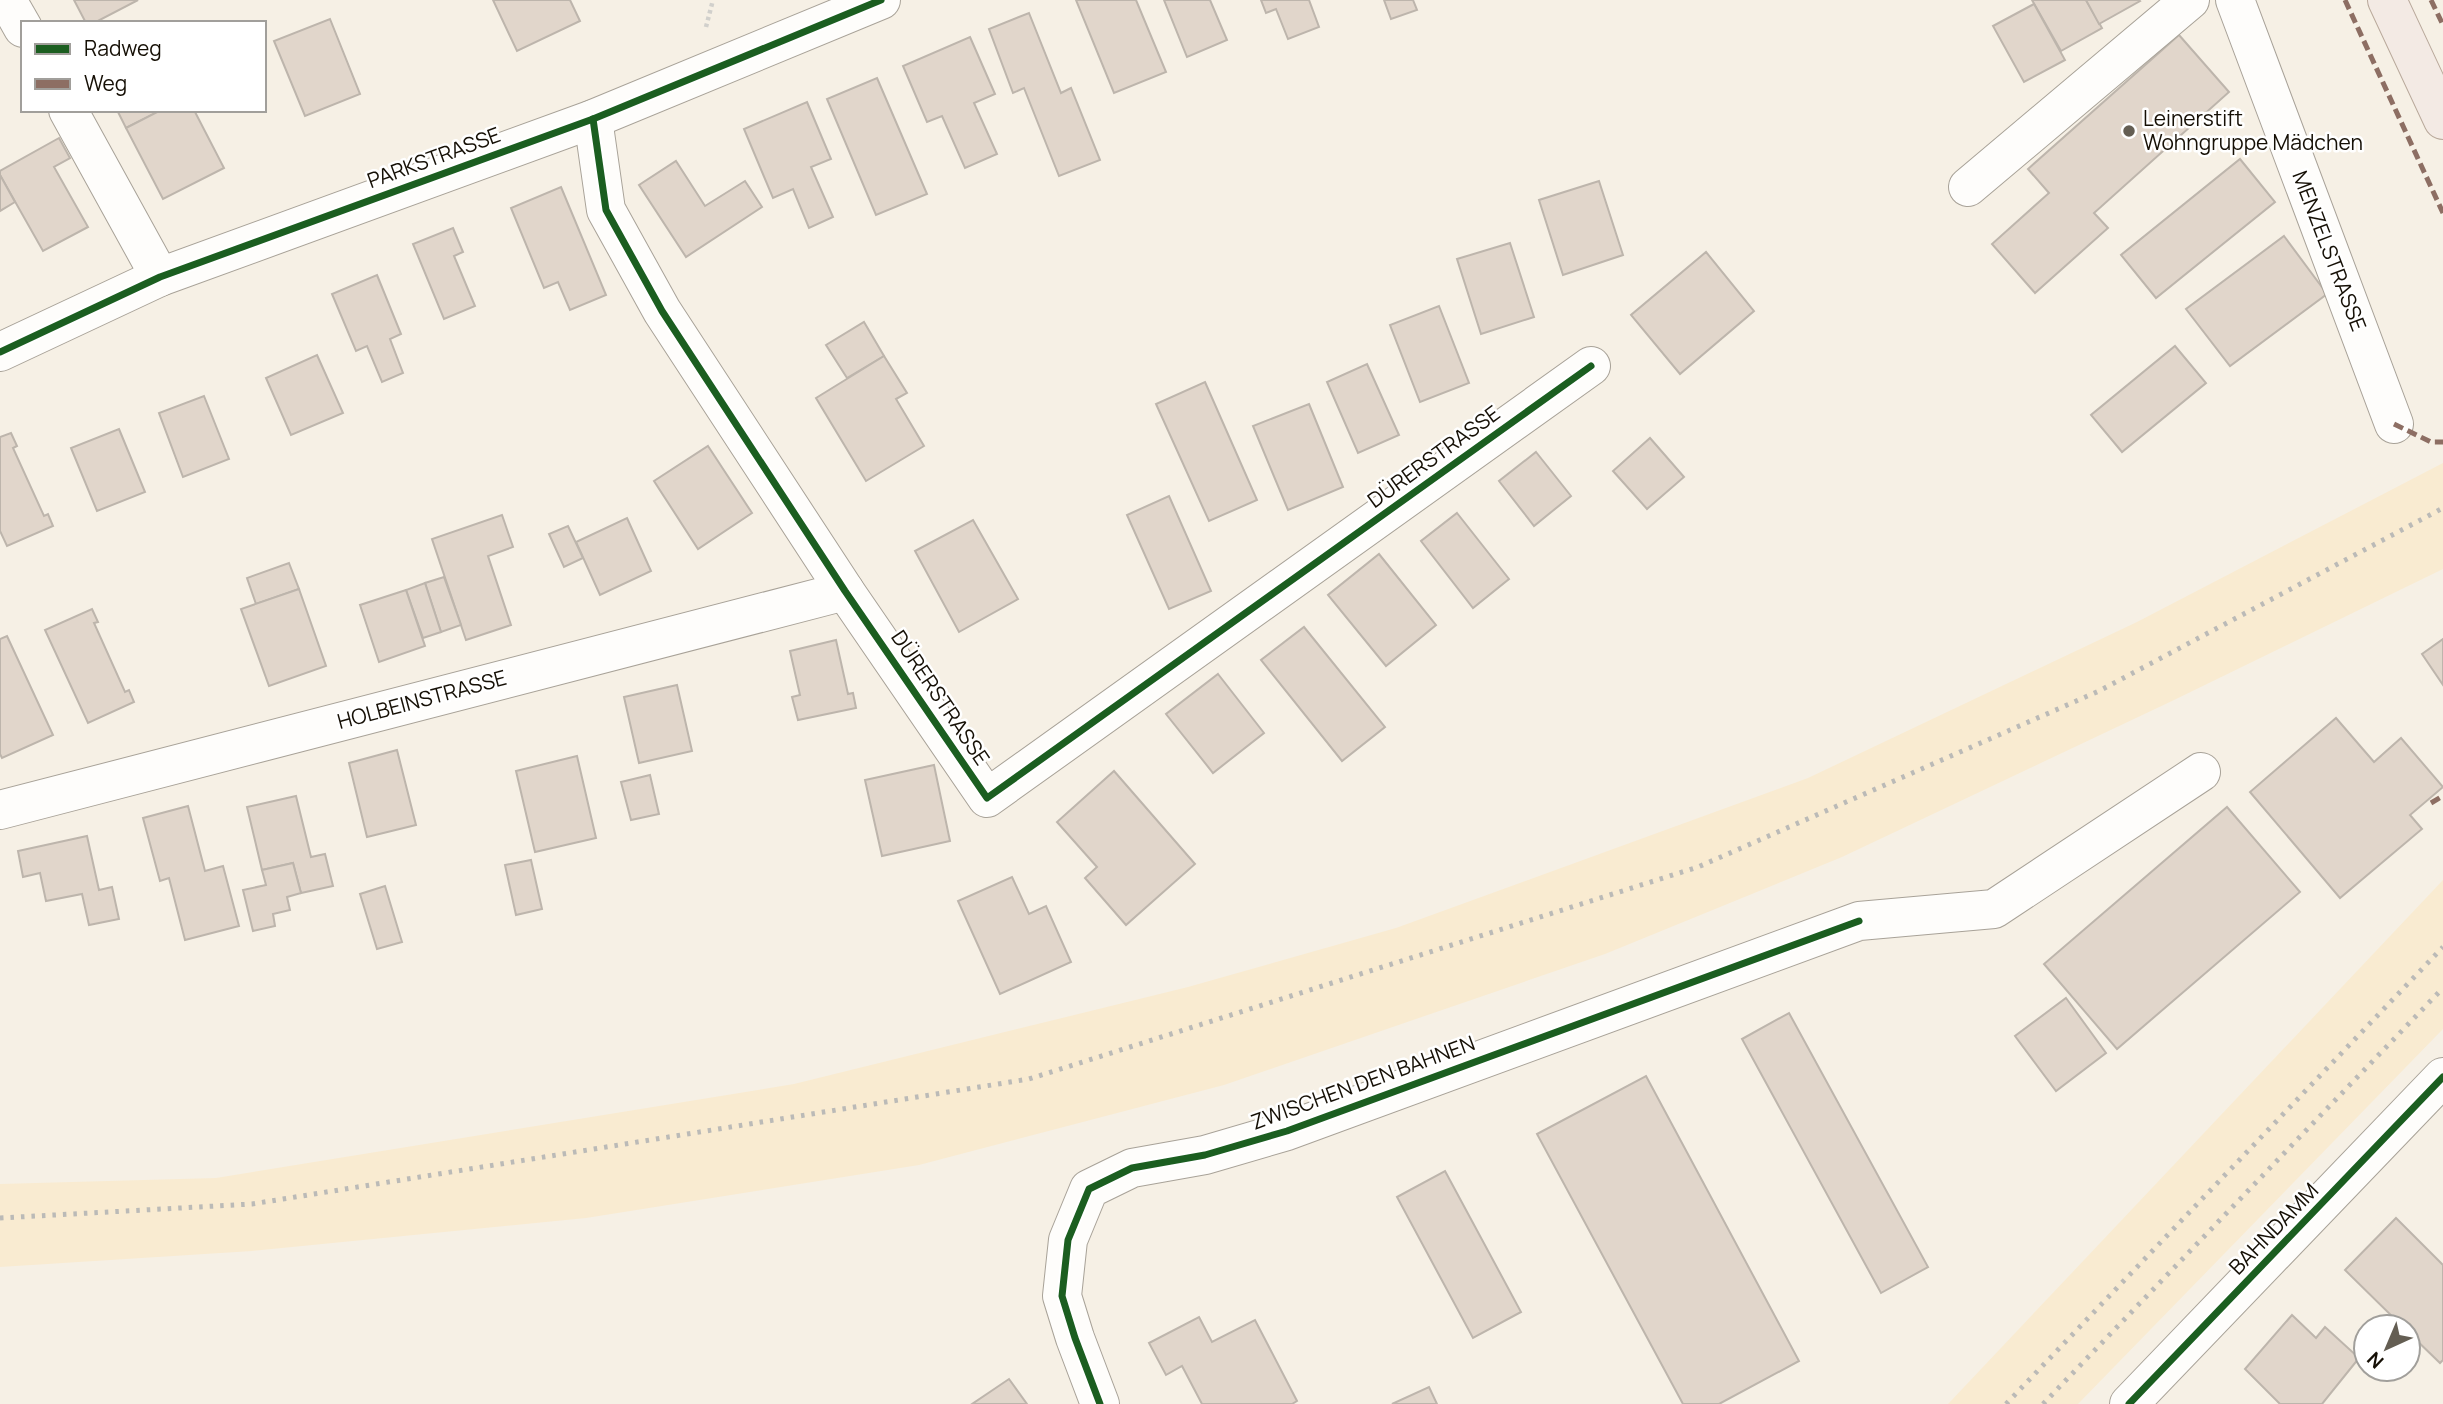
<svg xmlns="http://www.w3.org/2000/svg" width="2443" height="1404" font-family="Manrope,sans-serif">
	<rect width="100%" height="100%" fill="#f6f0e5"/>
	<g fill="#f9ebd1">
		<path d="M 2443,463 L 2443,569 L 2172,701 L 1842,857 L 1605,954 L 1224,1085 L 919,1165 L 586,1218 L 252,1251 L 0,1267 L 0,1184 L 216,1178 L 794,1084 L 1188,987 L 1396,928 L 1808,778 L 2137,622 Z"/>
		<path d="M 2443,880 L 2443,1029 L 2078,1404 L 1948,1404 Z"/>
	</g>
	<g fill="#e1d6cb" stroke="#bdb5ac" stroke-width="2">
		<path d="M 74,0 L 138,0 L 94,23 L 86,23 Z"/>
		<path d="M 493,0 L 570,0 L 580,21 L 517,51 Z"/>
		<path d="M 1076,0 L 1136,0 L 1166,72 L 1114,93 Z"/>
		<path d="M 1164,0 L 1210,0 L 1227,40 L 1187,57 Z"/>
		<path d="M 1261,0 L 1309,0 L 1319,27 L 1288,39 L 1276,9 L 1266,13 Z"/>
		<path d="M 1384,0 L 1413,0 L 1417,10 L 1391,19 Z"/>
		<path d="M 2032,0 L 2086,0 L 2102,28 L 2061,51 Z"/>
		<path d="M 2086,0 L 2139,0 L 2140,1 L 2099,24 Z"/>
		<path d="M 2034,4 L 2065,60 L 2024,82 L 1993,26 Z"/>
		<path d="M 1029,13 L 1061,93 L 1071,88 L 1100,160 L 1059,176 L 1024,88 L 1013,93 L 989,29 Z"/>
		<path d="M 330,19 L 360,94 L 305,116 L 274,41 Z"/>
		<path d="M 2179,35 L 2229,92 L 2094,213 L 2108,228 L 2035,293 L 1992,244 L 2049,193 L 2028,169 Z"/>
		<path d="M 970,37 L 995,94 L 974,103 L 997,154 L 965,168 L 942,116 L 927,122 L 903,66 Z"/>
		<path d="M 877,78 L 927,194 L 876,215 L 827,99 Z"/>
		<path d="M 807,102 L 831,159 L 811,167 L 833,217 L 809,228 L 793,189 L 773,198 L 744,129 Z"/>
		<path d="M 117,110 L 157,110 L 158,112 L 126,128 Z"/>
		<path d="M 161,110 L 194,110 L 224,168 L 163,199 L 126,128 Z"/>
		<path d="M 59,138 L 70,158 L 54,167 L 88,227 L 43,251 L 0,175 L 0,171 Z"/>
		<path d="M 2240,159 L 2275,202 L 2156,298 L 2121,255 Z"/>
		<path d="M 676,161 L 705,206 L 745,181 L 762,207 L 686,257 L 639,185 Z"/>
		<path d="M 0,175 L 15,202 L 0,211 Z"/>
		<path d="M 1599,181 L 1623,255 L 1563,275 L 1539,200 Z"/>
		<path d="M 561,187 L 606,295 L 570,310 L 558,282 L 544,288 L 511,208 Z"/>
		<path d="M 453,228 L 463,252 L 454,256 L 475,306 L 444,319 L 413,244 Z"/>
		<path d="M 2284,236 L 2327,294 L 2230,366 L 2186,309 Z"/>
		<path d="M 1510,243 L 1534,317 L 1481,334 L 1457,259 Z"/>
		<path d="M 1706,252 L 1754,311 L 1680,374 L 1631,315 Z"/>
		<path d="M 377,275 L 401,334 L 390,339 L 403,373 L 382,382 L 367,346 L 356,351 L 332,294 Z"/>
		<path d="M 1439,306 L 1469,383 L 1420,402 L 1390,325 Z"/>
		<path d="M 864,322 L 884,356 L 847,378 L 826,345 Z"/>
		<path d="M 2175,346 L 2206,383 L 2122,452 L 2091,415 Z"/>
		<path d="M 317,355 L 343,413 L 291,435 L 266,378 Z"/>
		<path d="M 884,356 L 907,393 L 896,399 L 924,446 L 866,481 L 816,398 Z"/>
		<path d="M 1367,364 L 1399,435 L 1358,453 L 1327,382 Z"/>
		<path d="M 1205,382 L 1257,500 L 1209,521 L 1156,404 Z"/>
		<path d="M 204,396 L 229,459 L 183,477 L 159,413 Z"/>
		<path d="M 1309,404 L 1343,487 L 1288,510 L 1253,426 Z"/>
		<path d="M 119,429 L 145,492 L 97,511 L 71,448 Z"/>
		<path d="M 11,433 L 17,446 L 13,448 L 44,516 L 48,514 L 53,526 L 7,546 L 0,531 L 0,437 Z"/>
		<path d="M 1650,438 L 1684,477 L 1647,509 L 1613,471 Z"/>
		<path d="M 708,446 L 752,513 L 698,549 L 654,481 Z"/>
		<path d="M 1536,452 L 1571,496 L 1534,526 L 1499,481 Z"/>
		<path d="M 1169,496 L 1211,591 L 1169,609 L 1127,515 Z"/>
		<path d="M 1457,513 L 1509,579 L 1473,608 L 1421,541 Z"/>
		<path d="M 502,515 L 513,547 L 488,556 L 511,625 L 466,640 L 432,539 Z"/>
		<path d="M 627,518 L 651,571 L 600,595 L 576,542 Z"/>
		<path d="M 973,520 L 1018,599 L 959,632 L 915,551 Z"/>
		<path d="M 568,526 L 583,558 L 564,567 L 549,534 Z"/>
		<path d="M 1379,554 L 1436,625 L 1386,666 L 1328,595 Z"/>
		<path d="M 289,563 L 299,589 L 256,604 L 247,578 Z"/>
		<path d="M 444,577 L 461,625 L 441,632 L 425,583 Z"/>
		<path d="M 425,583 L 441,632 L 423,638 L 406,590 Z"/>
		<path d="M 299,589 L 326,666 L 269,686 L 241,609 Z"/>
		<path d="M 406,590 L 425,646 L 379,662 L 360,605 Z"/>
		<path d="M 92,609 L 98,622 L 94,623 L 125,692 L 129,690 L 134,702 L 88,723 L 45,630 Z"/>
		<path d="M 1304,627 L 1385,727 L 1342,761 L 1261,660 Z"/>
		<path d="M 7,636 L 53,735 L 2,758 L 0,754 L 0,639 Z"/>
		<path d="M 2443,639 L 2443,685 L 2422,654 Z"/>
		<path d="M 836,640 L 848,694 L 853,693 L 856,708 L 798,720 L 792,697 L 800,695 L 790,651 Z"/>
		<path d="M 1218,674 L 1264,733 L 1213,773 L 1166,714 Z"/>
		<path d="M 677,685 L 692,751 L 639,763 L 624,697 Z"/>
		<path d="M 2336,718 L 2374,762 L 2401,738 L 2443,787 L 2410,815 L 2422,829 L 2340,898 L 2250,792 Z"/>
		<path d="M 397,750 L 416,825 L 367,837 L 349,763 Z"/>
		<path d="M 577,756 L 596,838 L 535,852 L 516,771 Z"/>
		<path d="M 934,765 L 950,841 L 882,856 L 865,780 Z"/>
		<path d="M 1114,771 L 1195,864 L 1126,925 L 1085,878 L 1097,867 L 1057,822 Z"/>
		<path d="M 650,775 L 659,814 L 631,820 L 621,782 Z"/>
		<path d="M 296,796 L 311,857 L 325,854 L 333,886 L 301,893 L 293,863 L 262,870 L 247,807 Z"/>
		<path d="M 188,806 L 205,871 L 223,866 L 239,926 L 185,940 L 169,878 L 160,881 L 143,818 Z"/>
		<path d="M 2227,807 L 2300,892 L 2117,1049 L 2044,964 Z"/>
		<path d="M 87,836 L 99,890 L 112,887 L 119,919 L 89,925 L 82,894 L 46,901 L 40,873 L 23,877 L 18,851 Z"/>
		<path d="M 531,860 L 542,909 L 516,915 L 505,865 Z"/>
		<path d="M 293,863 L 301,893 L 287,897 L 290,910 L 273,914 L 275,926 L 253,931 L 243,890 L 266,885 L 262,870 Z"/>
		<path d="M 1012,877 L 1029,914 L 1046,906 L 1071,962 L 1000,994 L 958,901 Z"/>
		<path d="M 385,886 L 402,942 L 377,949 L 360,894 Z"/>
		<path d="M 2066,998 L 2106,1053 L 2056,1091 L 2015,1036 Z"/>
		<path d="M 1789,1013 L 1928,1267 L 1881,1293 L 1742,1039 Z"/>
		<path d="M 1646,1076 L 1799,1361 L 1719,1404 L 1683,1404 L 1537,1134 Z"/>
		<path d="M 1445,1171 L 1521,1312 L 1473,1338 L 1397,1197 Z"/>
		<path d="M 2396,1218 L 2443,1265 L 2443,1360 L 2440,1363 L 2408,1332 L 2408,1327 L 2403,1327 L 2345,1270 Z"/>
		<path d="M 2292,1315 L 2316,1338 L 2325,1327 L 2359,1358 L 2322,1404 L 2280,1404 L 2245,1369 Z"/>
		<path d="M 1199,1317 L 1212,1342 L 1255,1320 L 1297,1401 L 1292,1404 L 1202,1404 L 1182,1366 L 1166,1375 L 1149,1343 Z"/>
		<path d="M 1009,1379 L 1027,1404 L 972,1404 Z"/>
		<path d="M 1429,1387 L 1437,1404 L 1392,1404 Z"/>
	</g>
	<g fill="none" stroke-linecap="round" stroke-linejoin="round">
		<defs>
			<g id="minor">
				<path d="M 7,0 L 23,28"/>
				<path d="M 2235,0 L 2394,424"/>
				<path d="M 68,110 L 160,277"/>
				<path d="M 593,119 L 606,210 L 662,311 L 845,591 L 987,798 L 1591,366"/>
				<path d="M 1968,187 L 2190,0"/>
				<path d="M 0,352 L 160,277 L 593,119 L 881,0"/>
				<path d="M 0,810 L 845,591"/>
				<path d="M 1100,1404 L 1075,1338 L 1062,1296 L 1068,1240 L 1089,1189 L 1132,1168 L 1205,1155 L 1287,1131 L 1859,921 L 1994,909 L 2201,772"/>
				<path d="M 2129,1404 L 2443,1077"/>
			</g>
			<path id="major" d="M 2387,0 L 2443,120"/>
		</defs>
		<use href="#minor" stroke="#a8a298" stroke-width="40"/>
		<use href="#major" stroke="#b9a99b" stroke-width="40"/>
		<path stroke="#d1d0cc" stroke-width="4.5" stroke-dasharray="3.5 3.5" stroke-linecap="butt" d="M 706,27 L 713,0"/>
		<use href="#minor" stroke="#fefdfb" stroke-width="38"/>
		<use href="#major" stroke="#f3eae4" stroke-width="38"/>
		<g stroke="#bbbab7" stroke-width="5" stroke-dasharray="3.5 7" stroke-linecap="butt">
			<path d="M 0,1218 L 252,1204 L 1029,1079 L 1698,867 L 2099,691 L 2443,508"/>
			<path d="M 2006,1404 L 2443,947"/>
			<path d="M 2043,1404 L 2443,988"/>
		</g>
		<g stroke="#8d6e63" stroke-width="5" stroke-dasharray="10 5" stroke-linecap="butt">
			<path d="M 2345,0 L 2443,213"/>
			<path d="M 2431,0 L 2443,25"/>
			<path d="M 2394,424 L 2431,442 L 2443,442"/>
			<path d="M 2431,803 L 2443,796"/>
		</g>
		<defs>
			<g id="cycleway">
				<path d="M 593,119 L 606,210 L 662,311 L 845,591 L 987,798 L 1591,366"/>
				<path d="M 0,352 L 160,277 L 593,119 L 881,0"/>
				<path d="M 1100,1404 L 1075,1338 L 1062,1296 L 1068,1240 L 1089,1189 L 1132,1168 L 1205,1155 L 1287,1131 L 1859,921"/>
				<path d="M 2129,1404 L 2443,1077"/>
			</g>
		</defs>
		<use href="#cycleway" stroke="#fff" stroke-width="11"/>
		<use href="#cycleway" stroke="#1b5e20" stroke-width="7"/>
	</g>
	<circle fill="#645e53" stroke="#fff" stroke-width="2.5" cx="2129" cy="131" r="7"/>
	<g text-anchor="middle" stroke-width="5" stroke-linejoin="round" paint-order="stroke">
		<g font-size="21" fill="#150f05" stroke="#fff" text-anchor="start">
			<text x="2143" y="126">Leinerstift<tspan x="2143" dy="24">Wohngruppe Mädchen</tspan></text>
		</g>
		<g font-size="21" fill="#150f05" stroke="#fff">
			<text transform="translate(434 158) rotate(-20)" y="7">PARKSTRASSE</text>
			<text transform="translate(2329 251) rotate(69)" y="7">MENZELSTRASSE</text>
			<text transform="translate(1434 457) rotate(-36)" y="7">DÜRERSTRASSE</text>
			<text transform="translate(940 698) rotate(56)" y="7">DÜRERSTRASSE</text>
			<text transform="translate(422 700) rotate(-15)" y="7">HOLBEINSTRASSE</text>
			<text transform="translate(1363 1083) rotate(-20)" y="7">ZWISCHEN DEN BAHNEN</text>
			<text transform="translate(2274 1229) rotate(-46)" y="7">BAHNDAMM</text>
		</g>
	</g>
	<rect x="21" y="21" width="245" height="91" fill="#ffffff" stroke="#a19f9b" stroke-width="2"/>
	<rect x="35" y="44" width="35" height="10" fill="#1b5e20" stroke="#a19f9b" stroke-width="2"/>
	<text x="84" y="56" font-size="21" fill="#150f05">Radweg</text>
	<rect x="35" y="79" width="35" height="10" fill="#8d6e63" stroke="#a19f9b" stroke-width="2"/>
	<text x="84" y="91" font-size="21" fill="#150f05">Weg</text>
	<g transform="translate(2387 1348) rotate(224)"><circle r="33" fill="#ffffff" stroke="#a19f9b" stroke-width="2"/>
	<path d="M0-5L12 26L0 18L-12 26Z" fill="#645e53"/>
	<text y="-10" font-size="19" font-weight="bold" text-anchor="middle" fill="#150f05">N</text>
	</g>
</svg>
